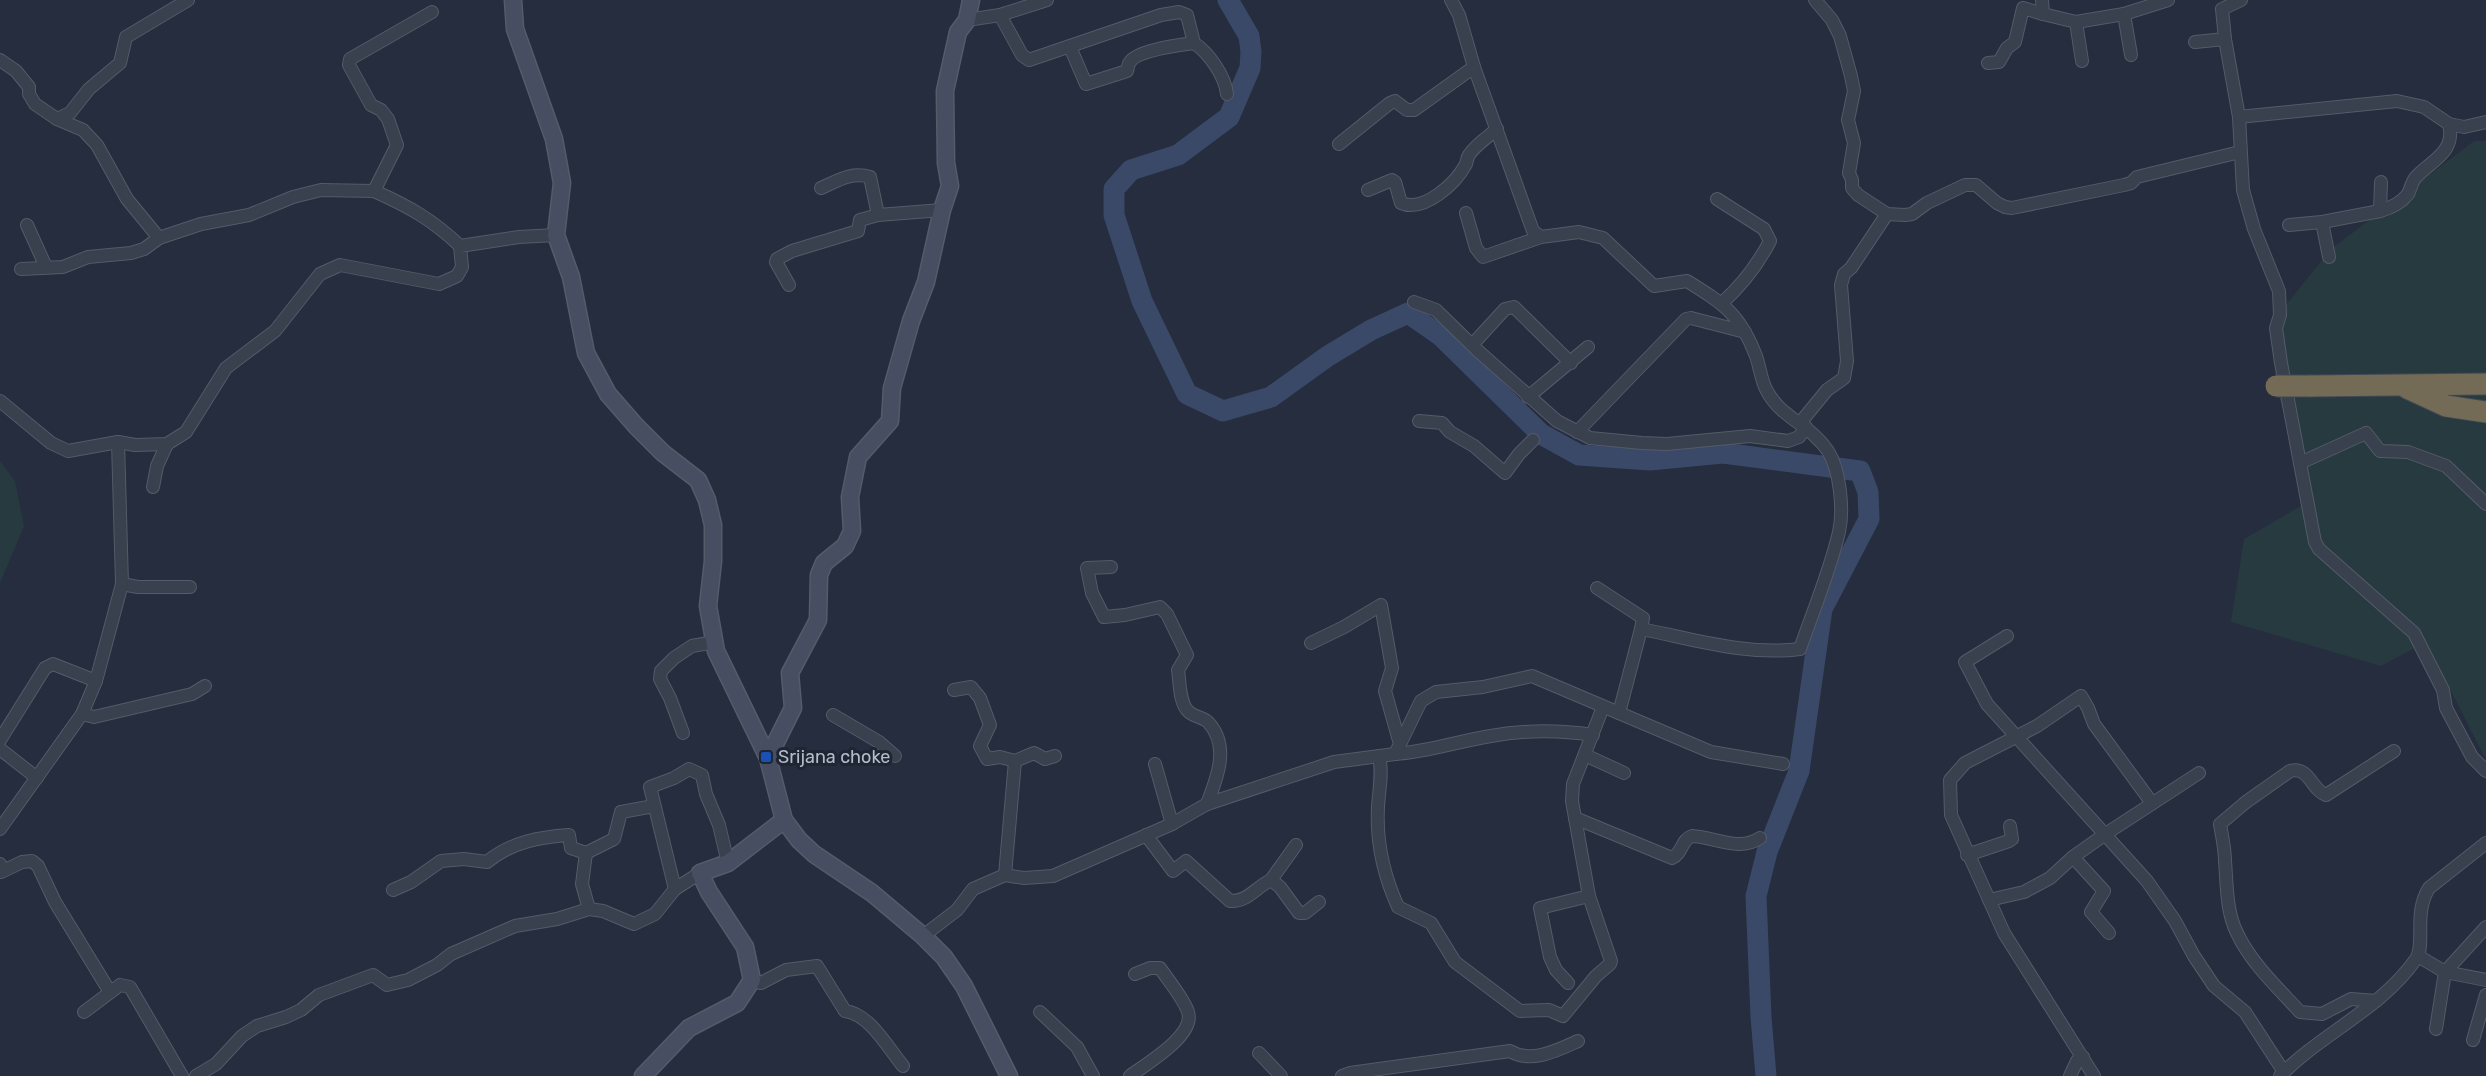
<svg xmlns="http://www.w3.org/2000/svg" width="2486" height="1076" font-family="Rubik,sans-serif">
	<rect width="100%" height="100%" fill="#252d3e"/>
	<g fill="#273a3f">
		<path d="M 2474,141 L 2486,141 L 2486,760 L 2426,642 L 2381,666 L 2231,622 L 2244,539 L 2311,500 L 2276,386 L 2273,321 L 2331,249 Z"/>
		<path d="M 0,461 L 15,481 L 24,526 L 0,583 Z"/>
	</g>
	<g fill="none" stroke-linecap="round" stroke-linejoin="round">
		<path stroke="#3a4967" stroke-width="21" d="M 1228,0 L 1249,36 L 1251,52 L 1250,68 L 1229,117 L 1178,155 L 1131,170 L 1114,189 L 1114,215 L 1142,301 L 1187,394 L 1223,411 L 1271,397 L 1328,356 L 1371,330 L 1408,313 L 1441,336 L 1541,434 L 1579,455 L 1650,460 L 1723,453 L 1860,471 L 1868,492 L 1869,519 L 1822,609 L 1799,771 L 1767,852 L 1756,896 L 1761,1017 L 1766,1076"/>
		<defs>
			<g id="street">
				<path d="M 1451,0 L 1459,15 L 1474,67 L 1533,231 L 1541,237 L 1579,232 L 1603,238 L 1654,286 L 1687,281 C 1724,304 1740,314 1756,356 C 1760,367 1761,381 1767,391 C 1781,418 1811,425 1828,451 C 1840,470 1844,510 1839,532 C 1830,571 1813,611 1800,649 C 1747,656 1693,639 1641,629 L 1643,618 L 1597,588"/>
				<path d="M 1815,0 L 1832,20 L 1840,36 L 1851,76 L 1854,91 L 1848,120 L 1854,143 L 1849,173 L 1852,180 L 1852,188 L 1858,195 L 1887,214 L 1905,215 L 1912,214 L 1927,203 L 1965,185 L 1976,185 L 1997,203 L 2005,207 L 2012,208 L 2124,185 L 2131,183 L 2137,177 L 2240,152"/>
				<path d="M 2042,0 L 2043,14 L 2076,22 L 2082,61"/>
				<path d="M 2241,0 L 2222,9 L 2225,39 L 2239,117 L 2243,190 L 2254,229 L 2279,291 L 2280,315 L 2276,328 L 2281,363 L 2315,542 L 2319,549 L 2414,633 L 2443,690 L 2446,708 L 2472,757 L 2486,771"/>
				<path d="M 2124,14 L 2131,55"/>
				<path d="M 1000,15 L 1047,0"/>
				<path d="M 967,20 L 1000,15 L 1022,55 L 1029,60 L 1161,15 L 1179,12 L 1187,15 L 1194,43 C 1209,53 1225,76 1227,94"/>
				<path d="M 2076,22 L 2124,14 L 2168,0"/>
				<path d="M 2195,42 L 2225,39"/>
				<path d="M 1070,47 L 1086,84 L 1127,71 C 1128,68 1128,64 1130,62 C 1137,50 1180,45 1194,43"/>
				<path d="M 0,60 L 16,71 L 29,87 L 29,94 L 35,104 L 57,119 L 70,113 L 89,89 L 120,63 L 126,37 L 188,0"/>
				<path d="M 1988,63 L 1999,62 L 2007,48 L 2015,42 L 2023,8 L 2043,14"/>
				<path d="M 2239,117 L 2397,101 L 2424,107 L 2449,124 C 2456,152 2432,160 2416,177 C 2412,181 2411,188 2408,194 C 2401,203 2391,208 2380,211"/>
				<path d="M 57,119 L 83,130 L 97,145 L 127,199 L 159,238"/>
				<path d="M 2449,124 L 2464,127 L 2486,122"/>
				<path d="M 1339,144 L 1390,103 L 1395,101 L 1407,110 L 1414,110 L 1474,67"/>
				<path d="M 821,188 C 837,181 852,171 870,177 L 878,215 L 942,210"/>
				<path d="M 1368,190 L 1392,180 L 1395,182 L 1401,203 C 1424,213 1456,183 1466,164 C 1467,161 1467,158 1469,155 C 1475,145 1488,137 1497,129"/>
				<path d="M 374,191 C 408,206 433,220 460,246"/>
				<path d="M 1717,199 L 1764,229 L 1770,241 C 1757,266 1743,284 1722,303"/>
				<path d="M 1466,213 L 1476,248 L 1483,257 L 1541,237"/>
				<path d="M 2322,222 L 2329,257"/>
				<path d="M 27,225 L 46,267"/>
				<path d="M 2289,225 L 2322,222 L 2380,211 L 2381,182"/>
				<path d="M 21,269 L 63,267 L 88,257 L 131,253 L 144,249 L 159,238 L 201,224 L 249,215 L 293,197 L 321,190 L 374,191 L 397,145 L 388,119 L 381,110 L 371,105 L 349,65 L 350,59 L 432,12"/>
				<path d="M 789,285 L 776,262 L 777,259 L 792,251 L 858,231 L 860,220 L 878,215"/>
				<path d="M 1414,302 L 1436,310 L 1477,350 L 1557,421 L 1590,438 L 1642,443 L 1667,444 L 1750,436 L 1788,441 L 1799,437 L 1806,427"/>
				<path d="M 1472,345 L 1505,309 L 1514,307 L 1571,363"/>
				<path d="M 1528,397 L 1588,347"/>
				<path d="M 0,401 L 51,443 L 68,451 L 118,442 L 135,445 L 167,444 L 186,432 L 226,368 L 275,331 L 320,274 L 340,265 L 439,284 L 457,276 L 462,267 L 460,246 L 519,237 L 556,235"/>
				<path d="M 1419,421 L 1442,423 L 1450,432 L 1474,446 L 1505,473 L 1519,454 L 1533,440"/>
				<path d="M 1800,423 L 1827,390 L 1844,378 L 1847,361 L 1841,285 L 1844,274 L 1851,268 L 1887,214"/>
				<path d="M 1577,432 L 1686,319 L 1691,318 L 1745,332"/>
				<path d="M 2300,463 L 2366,433 L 2380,451 L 2408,452 L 2446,466 L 2486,504"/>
				<path d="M 153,487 L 157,466 L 167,444"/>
				<path d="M 1111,567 L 1087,568 L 1092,593 L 1104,617 L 1125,615 L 1160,607 L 1167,614 L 1187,655 L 1178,670 C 1180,682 1179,702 1188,711 C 1193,717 1204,717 1209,723 C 1230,747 1217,778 1207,804"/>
				<path d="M 122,584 L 138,587 L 190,587"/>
				<path d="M 2007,636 L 1965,662 L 1987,704 L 2147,881 L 2175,921 L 2194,956 L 2214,986 L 2245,1012 L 2284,1072"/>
				<path d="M 954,690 L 971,687 L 980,698 L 990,725 L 980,746 L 987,759 L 1000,757 L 1015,761 L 1005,875"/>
				<path d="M 1619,713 L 1711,752 L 1783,764"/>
				<path d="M 82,714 L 94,717 L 192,694 L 205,686"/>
				<path d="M 833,715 L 879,742 L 895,756"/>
				<path d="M 683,733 L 670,698 L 660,679 L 661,671 L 674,658 L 692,646 L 714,642"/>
				<path d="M 0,740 L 45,668 L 53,664 L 96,681"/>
				<path d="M 1400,744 L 1421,701 L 1436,692 L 1483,687 L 1532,676 L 1619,713 L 1641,629"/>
				<path d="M 0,749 L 37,778"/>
				<path d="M 1395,754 C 1427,752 1459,741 1491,736 C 1524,730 1559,730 1593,735"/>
				<path d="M 1585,755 L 1624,773"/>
				<path d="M 1379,756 C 1383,774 1379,789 1378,807 C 1376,843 1383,874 1398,907 L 1431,923 L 1455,962 L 1520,1011 L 1549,1010 L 1563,1016 L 1596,976 L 1610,964 L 1611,961 L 1589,896 L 1572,801 L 1573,784 L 1603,707"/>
				<path d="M 1015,761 L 1034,753 L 1045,759 L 1055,756"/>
				<path d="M 1155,764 L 1172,824"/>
				<path d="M 1575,818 L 1672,858 C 1682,854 1681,840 1692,836 C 1715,837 1739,852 1760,838"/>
				<path d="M 0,829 L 82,714 L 96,681 L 122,584 L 118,442"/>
				<path d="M 1146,835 L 1173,871 L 1186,861 L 1230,901 C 1248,902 1256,887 1271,880 L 1280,887 L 1299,913 L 1305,913 L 1319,902"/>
				<path d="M 586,853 L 582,884 L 589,909"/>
				<path d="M 1967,855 L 2009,841 L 2012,839 L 2010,826"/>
				<path d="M 2073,857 L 2104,891 L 2091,912 L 2109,933"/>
				<path d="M 0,864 L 1,872 L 22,862 L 32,861 L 38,866 L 55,902 L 110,992"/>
				<path d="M 1271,880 L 1296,845"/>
				<path d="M 675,889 L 650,787 L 674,778 L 689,769 L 702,775 L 706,794 L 719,825 L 728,863"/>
				<path d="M 393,890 L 411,882 L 441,861 L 464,859 L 487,862 C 511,842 540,837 569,835 L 571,848 L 586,853 L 614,839 L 621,812 L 654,806"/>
				<path d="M 1989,900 L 2024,892 L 2050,878 L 2073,857 L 2104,835 L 2199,773"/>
				<path d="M 923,936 L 957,910 L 973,889 L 1005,875 L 1024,878 L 1053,876 L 1172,824 L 1207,804 L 1334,762 L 1395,754 L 1400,744 L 1385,691 L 1392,668 L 1381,605 L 1344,627 L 1311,643"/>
				<path d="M 2418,956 L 2445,972 L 2486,980"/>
				<path d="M 752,980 L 761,983 L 786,970 L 817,966 L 845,1011 C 870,1014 888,1048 903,1066"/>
				<path d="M 1568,983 L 1556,970 L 1550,957 L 1540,908 L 1589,896"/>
				<path d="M 2376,1001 L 2351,999 L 2322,1014 L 2300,1012 C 2278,988 2251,963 2237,933 C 2226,911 2227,884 2225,861 C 2225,849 2222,836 2220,824 L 2246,802 L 2290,771 C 2310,766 2311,790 2326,795 L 2394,751"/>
				<path d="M 84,1012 L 120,985 L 130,987 L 182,1076"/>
				<path d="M 1040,1012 L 1077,1047 L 1093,1076"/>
				<path d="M 2436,1029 L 2445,972 L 2486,927"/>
				<path d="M 2473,1040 L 2486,995"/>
				<path d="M 1259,1053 L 1281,1076"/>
				<path d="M 196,1076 L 216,1064 L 242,1036 L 257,1026 L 286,1017 L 301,1010 L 319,995 L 373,975 L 387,985 L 408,980 L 437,965 L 451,954 L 515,926 L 557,919 L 589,909 L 603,911 L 634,924 L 655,914 L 675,889 L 700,873"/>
				<path d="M 1130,1076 C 1146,1064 1196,1035 1188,1012 C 1184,999 1168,980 1160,968 L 1150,968 L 1135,974"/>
				<path d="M 1342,1076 L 1350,1073 L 1510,1051 C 1531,1064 1558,1050 1578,1041"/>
				<path d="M 2070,1076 L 2077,1061 L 2083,1057"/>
				<path d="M 2094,1076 L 2004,933 L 1951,815 L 1950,780 L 1965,763 L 2037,726 L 2081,696 L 2088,708 L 2094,724 L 2152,803"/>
				<path d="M 2280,1076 C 2322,1033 2381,1009 2416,959 C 2426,945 2413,913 2429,888 L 2486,843"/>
			</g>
			<g id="secondary">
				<path d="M 513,0 L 515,29 L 554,139 L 562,183 L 556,235 L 571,277 L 586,353 L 608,394 L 636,426 L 663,453 L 698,480 L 707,500 L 713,525 L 713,561 L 708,606 L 716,651 L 768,758 L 784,820 L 799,840 L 814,854 L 872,893 L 923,936 L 944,957 L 964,986 L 1009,1076"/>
				<path d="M 768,758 L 793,708 L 790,673 L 818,620 L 819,575 L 824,563 L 845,546 L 852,531 L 850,497 L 858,457 L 890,421 L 892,388 L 911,321 L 926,282 L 942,210 L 950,186 L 946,163 L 945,91 L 958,32 L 967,20 L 971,0"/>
				<path d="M 643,1076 L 689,1028 L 737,1003 L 752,980 L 745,947 L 709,892 L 700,873 L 728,863 L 784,820"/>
			</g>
			<g id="highway">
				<path d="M 2311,386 L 2486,384"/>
				<path d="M 2407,388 L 2446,406 L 2486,412"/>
			</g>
		</defs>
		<use href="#street" stroke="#545b69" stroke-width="14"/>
		<use href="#secondary" stroke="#545b69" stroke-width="19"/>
		<use href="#highway" stroke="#414856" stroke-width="23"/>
		<use href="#street" stroke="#39404e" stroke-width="12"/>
		<use href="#secondary" stroke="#474e61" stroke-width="16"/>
		<use href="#highway" stroke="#746b56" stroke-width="21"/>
		<defs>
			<path id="highway-bridge" d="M 2276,386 L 2311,386"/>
		</defs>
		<use href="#highway-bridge" stroke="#414856" stroke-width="23" stroke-linecap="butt"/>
		<use href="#highway-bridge" stroke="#746b56" stroke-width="21"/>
	</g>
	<rect fill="#1a4fb4" stroke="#1e2533" stroke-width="2" x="760" y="751" width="12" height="12" rx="3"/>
	<g text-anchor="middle" stroke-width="6" stroke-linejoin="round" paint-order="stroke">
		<g font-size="18" fill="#b5bbc9" stroke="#1e2533" text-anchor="start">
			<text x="778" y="763">Srijana choke</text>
		</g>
	</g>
</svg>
